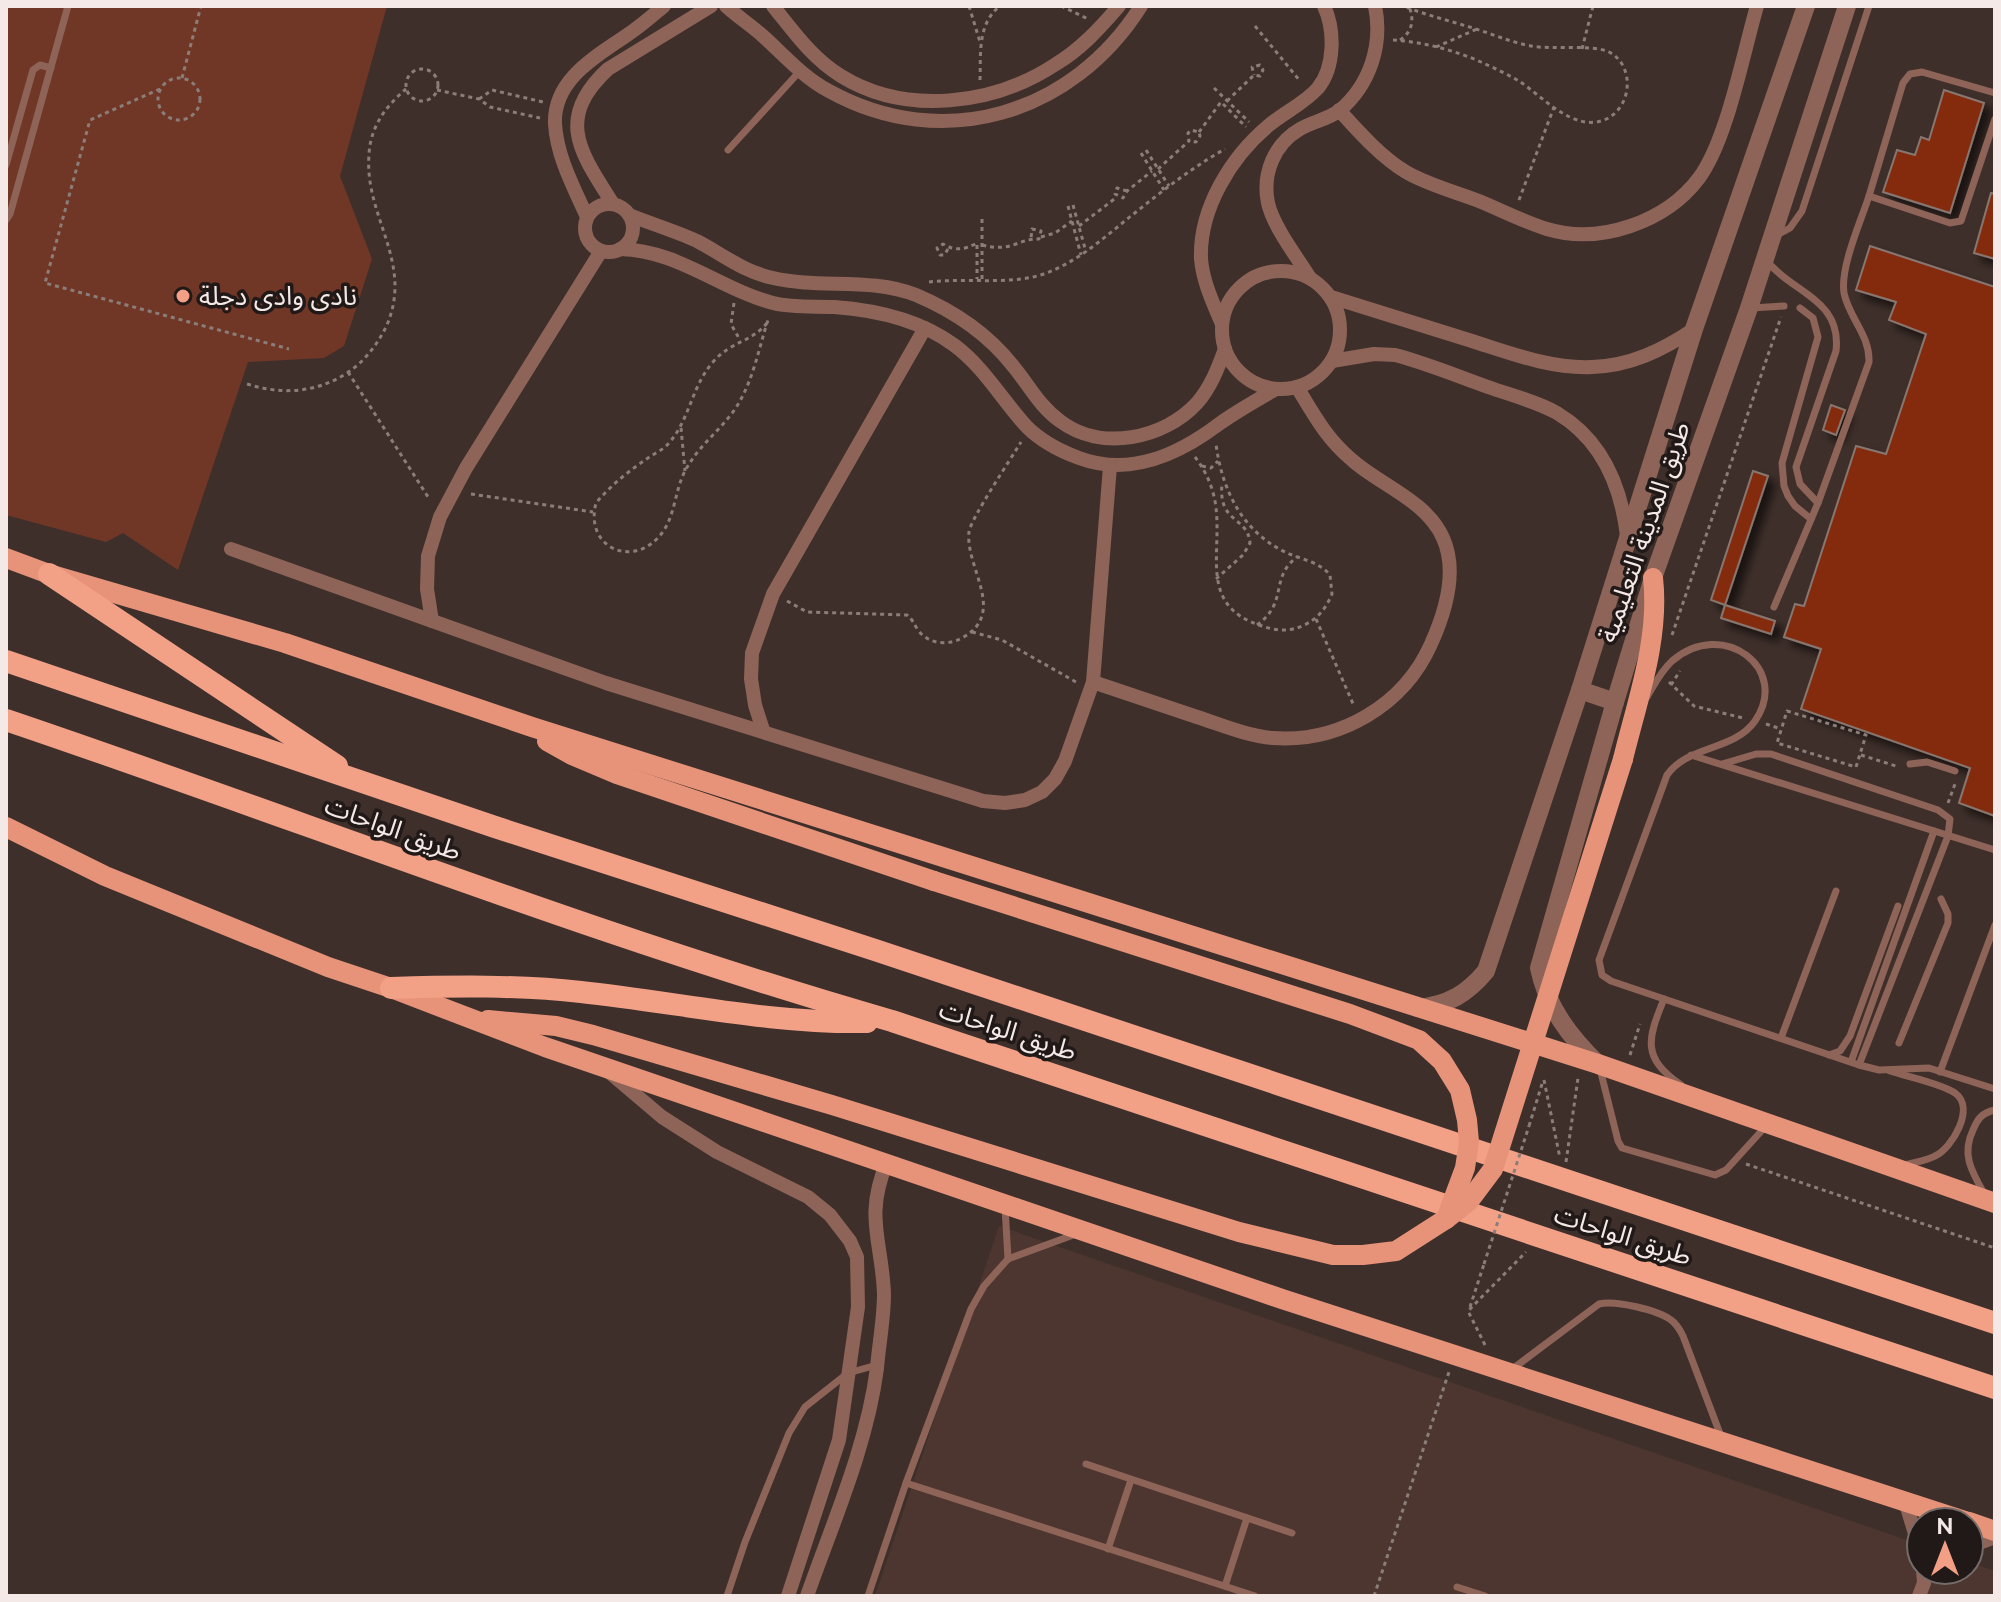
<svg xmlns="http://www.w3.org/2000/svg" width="2001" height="1602" font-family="Raleway,'Noto Sans Arabic',sans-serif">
	<defs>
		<filter id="shadow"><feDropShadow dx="7" dy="7" stdDeviation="4" flood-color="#0009"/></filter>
	</defs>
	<rect width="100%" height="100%" fill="#3e2f2a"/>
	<path fill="#4d362f" d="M 999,1226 L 1921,1545 L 1921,1570 L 1969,1570 L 1969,1562 L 1995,1571 L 1995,1596 L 875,1596 Z"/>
	<path fill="#713726" d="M 6,6 L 387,6 L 340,176 L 372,259 L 344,346 L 324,358 L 248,362 L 178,570 L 123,533 L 106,542 L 6,515 Z"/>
	<g fill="#842c0e" stroke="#887670" stroke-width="2" filter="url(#shadow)">
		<path d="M 1944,90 L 1984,103 L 1950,213 L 1883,192 L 1897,150 L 1915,155 L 1921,137 L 1929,140 Z"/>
		<path d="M 1991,193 L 1995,194 L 1995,259 L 1974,253 Z"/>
		<path d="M 1870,246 L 1995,287 L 1995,816 L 1959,803 L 1970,768 L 1801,709 L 1821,649 L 1784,637 L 1795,604 L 1804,606 L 1856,446 L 1886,454 L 1926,334 L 1889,320 L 1896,302 L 1856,290 Z"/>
		<path d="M 1831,405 L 1845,410 L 1836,435 L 1823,430 Z"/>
		<path d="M 1753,471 L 1768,476 L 1725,605 L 1711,600 Z"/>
		<path d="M 1725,605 L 1775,621 L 1771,634 L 1721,618 Z"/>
	</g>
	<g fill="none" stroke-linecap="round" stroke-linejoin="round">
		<g stroke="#8b7e7a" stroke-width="3" stroke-dasharray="4 4" stroke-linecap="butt">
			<path d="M 969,6 L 980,42"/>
			<path d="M 1061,6 L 1088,19"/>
			<path d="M 1255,26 L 1300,81"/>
			<path d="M 1393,40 C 1423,42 1454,50 1481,62 C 1494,68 1507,74 1519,81 C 1542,96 1573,132 1604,120 C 1632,109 1636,66 1609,52 C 1593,44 1552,50 1531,46 C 1510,42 1492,34 1473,28 C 1450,21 1426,15 1403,6"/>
			<path d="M 1400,40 C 1412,32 1414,21 1410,9"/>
			<path d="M 1436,47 L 1477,29"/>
			<path d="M 1582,49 L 1593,6"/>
			<circle cx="422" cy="85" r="16"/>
			<circle cx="179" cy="99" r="21"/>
			<path d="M 182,78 L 201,6"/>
			<path d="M 980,80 C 981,54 977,24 1000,6"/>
			<path d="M 1214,88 L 1249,122"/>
			<path d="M 160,89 L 90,120 L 45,283 L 289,349"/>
			<path d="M 437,90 L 479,99 L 490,107 L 540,118"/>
			<path d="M 479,99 L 492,90 L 543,102"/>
			<path d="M 1227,101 L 1254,75 L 1260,76 L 1263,70 L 1260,65 L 1252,67 L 1254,75"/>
			<path d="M 1199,132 L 1221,102 L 1246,127"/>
			<path d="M 1146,150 L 1169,186"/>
			<path d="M 1141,153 L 1164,190"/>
			<path d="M 1158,169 L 1189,141 L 1188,133 L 1191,130 L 1199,132 L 1200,136 L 1196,142 L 1189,141"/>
			<path d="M 1127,191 L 1117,188 L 1115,194 L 1123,198 L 1127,191 L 1152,171"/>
			<path d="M 1519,200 L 1554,107"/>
			<path d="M 1073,205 L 1086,252"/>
			<path d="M 1068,206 L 1081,255"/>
			<path d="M 982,219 L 982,279"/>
			<path d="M 1079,226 L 1117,197"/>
			<path d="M 1041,237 L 1055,233 L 1072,221"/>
			<path d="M 982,245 C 1013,253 1018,238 1039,239 L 1041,231 L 1032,229 L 1031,238"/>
			<path d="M 948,249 L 944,255 L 940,255 L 937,248 L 943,244 C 955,251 964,250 977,243 L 977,279"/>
			<path d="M 929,282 C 963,278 999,284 1033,277 C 1071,268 1101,240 1131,216 C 1161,192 1191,168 1225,149"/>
			<path d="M 734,303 L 731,324 L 740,340"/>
			<path d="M 767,323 C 752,342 731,341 713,362 C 691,387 690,420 668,444 C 663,450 655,453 648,458 C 630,470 610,486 596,503 C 584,548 634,570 662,533 C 675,516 675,490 685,471 C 698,446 720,431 735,409 C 752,384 758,352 767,323 L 769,318"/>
			<path d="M 348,372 L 430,500"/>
			<path d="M 247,384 C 282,395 316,393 347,373 C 364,362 377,345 386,327 C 415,263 364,217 369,155 C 370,127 386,106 406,89"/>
			<path d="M 681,428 L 685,471"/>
			<path d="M 1195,457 C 1205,470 1212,485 1215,501 C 1224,553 1196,605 1262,626 C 1276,631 1291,632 1304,625 C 1318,619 1326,608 1332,594 L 1330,575 C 1320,562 1300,559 1285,552 C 1242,531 1222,490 1216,444"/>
			<path d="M 1202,466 L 1211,468 L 1218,461"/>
			<path d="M 471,494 L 593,512"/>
			<path d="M 1216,579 L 1243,555 L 1250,543 C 1248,516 1218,524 1222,484"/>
			<path d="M 787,601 L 807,612 L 907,615 C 913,620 914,624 918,630 C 928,644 947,646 962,638 C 1008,613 965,568 969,532 C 970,520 1012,457 1021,442"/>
			<path d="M 1316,619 L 1354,706"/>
			<path d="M 1257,625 C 1289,602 1269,578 1297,557"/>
			<path d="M 972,632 L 1002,640 L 1076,682"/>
			<path d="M 1672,635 L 1781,317"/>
			<path d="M 1669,682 L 1694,706 L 1743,718"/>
			<path d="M 1671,685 L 1680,671"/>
			<path d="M 1787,711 L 1866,735 L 1856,767 L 1777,743 Z"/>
			<path d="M 1766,724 L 1781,729"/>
			<path d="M 1861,755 L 1899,767"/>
			<path d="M 1948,803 L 1955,784"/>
			<path d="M 1630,1055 L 1640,1024"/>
			<path d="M 1544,1080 L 1560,1158"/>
			<path d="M 1529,1126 L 1542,1084"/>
			<path d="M 1566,1162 L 1578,1078"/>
			<path d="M 1746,1164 L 1995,1248"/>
			<path d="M 1470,1307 L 1484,1264"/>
			<path d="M 1485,1345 L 1468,1311 L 1526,1252"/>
			<path d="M 1374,1596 L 1449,1372"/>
		</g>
		<g stroke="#8e6458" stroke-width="7">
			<path d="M 1995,93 L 1922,72 L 1910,74 L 1903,83 L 1869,196 L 1950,223 L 1961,221 L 1995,119"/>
			<path d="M 728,150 L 800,71"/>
			<path d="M 6,165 L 33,70 L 40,65 L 51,68"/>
			<path d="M 6,220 L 10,214 L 68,6"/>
			<path d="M 1777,235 L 1790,228 L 1802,211 L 1869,6"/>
			<path d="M 1766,260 C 1793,294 1842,299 1836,351 L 1796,467 L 1800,484 L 1818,503"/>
			<path d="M 1751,308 L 1784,306"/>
			<path d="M 1800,308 L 1813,318 L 1818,337 L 1782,463 L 1784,486 L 1788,496 L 1795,506 L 1811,519"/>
			<path d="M 1774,607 L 1818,503 L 1869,362 C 1870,335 1849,318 1844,293 C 1840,267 1861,221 1869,196"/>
			<path d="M 1647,697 C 1654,685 1661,671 1672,661 C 1723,617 1791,669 1755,721 C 1734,751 1688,745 1667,775 L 1599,960 L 1602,975 L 1611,981 L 1859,1065 L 1879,1070 L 1929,1068 L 1995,1089"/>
			<path d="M 1691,755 L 1995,850"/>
			<path d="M 1722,764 L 1756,754 L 1771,754 L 1938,810 L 1950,819 L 1948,836 L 1859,1065"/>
			<path d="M 1910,764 L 1927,762 L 1955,771"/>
			<path d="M 1664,999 C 1647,1040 1642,1058 1681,1085"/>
			<path d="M 1781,1038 L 1836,891"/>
			<path d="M 1899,1043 L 1948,923 L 1948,914 L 1941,899"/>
			<path d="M 1829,1055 L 1840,1051 L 1850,1036 L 1898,906"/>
			<path d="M 1851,1062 L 1934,831"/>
			<path d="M 1600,1069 L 1618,1141 L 1622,1148 L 1715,1175 L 1726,1170 L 1766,1126"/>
			<path d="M 1890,1071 C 1908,1077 1940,1083 1955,1093 C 1976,1108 1952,1148 1935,1156 C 1926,1161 1915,1162 1905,1165"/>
			<path d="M 1940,1072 L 1995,925"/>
			<path d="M 1985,1195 C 1972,1172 1961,1155 1973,1130 C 1978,1118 1982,1113 1995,1110"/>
			<path d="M 1005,1207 L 1008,1259"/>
			<path d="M 1511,1370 L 1599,1304 C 1615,1300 1658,1310 1671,1320 C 1677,1324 1680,1330 1683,1336 L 1722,1439"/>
			<path d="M 1086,1464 L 1292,1533"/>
			<path d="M 906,1483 L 1255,1596"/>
			<path d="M 1108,1549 L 1131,1480"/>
			<path d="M 1225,1586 L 1247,1518"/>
			<path d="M 1457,1587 L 1485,1596"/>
			<path d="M 727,1596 L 745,1542 L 789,1433 L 805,1407 L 848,1373 L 877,1365"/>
			<path d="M 868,1596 L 906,1483 L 971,1309 L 984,1286 L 1008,1259 L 1076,1234"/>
		</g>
		<g stroke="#8e6458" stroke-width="14">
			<path d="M 726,6 C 738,17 752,26 764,37 C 785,56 803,77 829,91 C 943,154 1073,114 1141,6"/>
			<path d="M 773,6 C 794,32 812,58 841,76 C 906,116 994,105 1056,64 C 1081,49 1100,28 1119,6"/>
			<path d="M 1339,110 C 1359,132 1381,157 1406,172 C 1428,185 1456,192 1479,201 C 1501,210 1524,222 1547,229 C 1600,245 1666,222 1699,178 C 1727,140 1743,54 1757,6"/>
			<circle cx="609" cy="228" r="24"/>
			<path d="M 613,204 C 581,153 554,119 608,69 L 711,6"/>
			<path d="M 629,215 C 652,224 675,231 697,241 C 722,254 744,272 773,278 C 820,289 871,277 916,295 C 954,311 988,334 1013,366 C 1029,385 1039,406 1060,421 C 1101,452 1164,439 1197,403 C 1211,387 1218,368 1225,349"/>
			<path d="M 587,217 C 574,188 557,157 555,124 C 553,78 599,55 630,33 C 642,25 653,15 664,6"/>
			<path d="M 620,249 C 677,250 720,289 773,303 C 793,308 814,306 834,307 C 876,310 920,320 954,345 C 984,367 1002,400 1027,427 C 1041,441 1060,451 1079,458 C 1130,477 1178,455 1219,424 C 1237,411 1257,400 1276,389"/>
			<circle cx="1281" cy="330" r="59"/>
			<path d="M 1310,278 C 1297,257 1273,226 1268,203 C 1262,174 1274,144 1300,129 C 1312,122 1328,119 1339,111 C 1370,85 1383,45 1375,6"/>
			<path d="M 1331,297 C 1378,312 1425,326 1472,341 C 1510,353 1551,369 1592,367 C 1630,366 1663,350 1694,329"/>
			<path d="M 1222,324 C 1213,303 1203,282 1201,259 C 1199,209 1231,157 1268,126 C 1284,112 1304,104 1318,88 C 1335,67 1335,30 1324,6"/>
			<path d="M 1332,361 L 1374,354 L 1395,355 C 1426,363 1457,376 1488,387 C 1510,395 1536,401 1557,413 C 1602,440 1621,485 1627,536"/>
			<path d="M 231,549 L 606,683 L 983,801 L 1005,803 L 1025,800 L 1042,792 L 1055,779 L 1065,761 L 1093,682 L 1110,466"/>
			<path d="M 432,621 L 427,589 L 428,556 L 440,517 L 466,468 L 601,251"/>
			<path d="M 1093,682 C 1128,694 1162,705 1197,717 C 1222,725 1247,736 1273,738 C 1340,743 1404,705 1431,644 C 1445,613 1458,571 1443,538 C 1427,501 1380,485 1352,460 C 1326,438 1314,415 1297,387"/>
			<path d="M 763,730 L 755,705 L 751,679 L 752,653 L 773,594 L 925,328"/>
			<path d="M 609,1072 L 662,1117 L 717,1152 L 808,1197 L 830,1215 L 850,1241 L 857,1257 L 858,1307 L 839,1440 L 788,1596"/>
			<path d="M 1905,1501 L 1921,1553"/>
			<path d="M 1969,1547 L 1995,1537"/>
			<path d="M 807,1596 C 833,1522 867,1446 877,1368 C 879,1344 884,1318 884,1294 C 882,1240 864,1217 887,1162"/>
			<path d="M 1919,1596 L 1924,1583 L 1923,1570"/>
		</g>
		<g stroke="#8e6458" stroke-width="18">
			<path d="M 1580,690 L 1615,702"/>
			<path d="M 1418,1008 C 1448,1005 1467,994 1486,971 L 1580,690 L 1694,329 L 1806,6"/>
			<path d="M 1598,1064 C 1570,1037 1547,1007 1539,968 L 1615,702 L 1653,578 L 1749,308 L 1847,6"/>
		</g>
		<g stroke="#e7937a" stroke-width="20">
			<path d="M 6,558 L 49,574 L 285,643 L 532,727 L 1598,1064 L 1995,1203"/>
			<path d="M 547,741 L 572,755 L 617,774 L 934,881"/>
			<path d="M 1623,759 C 1637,701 1660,639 1653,578"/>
			<path d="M 6,827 L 105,876 L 328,967 L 391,988 L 545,1047 L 1282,1299 L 1968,1522"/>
			<path d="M 488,1020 L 556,1026 L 593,1035 L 832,1105 L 1239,1232 L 1333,1255 L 1363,1255 L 1396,1251 L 1446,1219"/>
			<path d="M 1969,1522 L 1995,1531"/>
		</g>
		<g stroke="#f2a086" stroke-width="22">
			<path d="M 49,574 L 337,766"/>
			<path d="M 6,661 L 495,827 L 875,950 L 1995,1323"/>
			<path d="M 6,720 C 302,820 592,935 892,1021 L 1995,1388"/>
			<path d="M 391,988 C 454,986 518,985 581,992 C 675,1002 772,1024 867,1022"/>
		</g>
		<path stroke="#8b7e7a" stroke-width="3" stroke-dasharray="4 4" stroke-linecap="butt" d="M 1484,1264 L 1529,1126"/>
		<g stroke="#e7937a" stroke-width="20">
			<path d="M 934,881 L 1350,1014 L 1419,1040 L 1442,1061 L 1460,1090 L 1467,1120 L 1469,1142 L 1465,1168 L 1446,1219"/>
			<path d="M 1446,1219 L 1469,1201 L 1493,1169 L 1623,759"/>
		</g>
	</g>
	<circle fill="#f39f85" stroke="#201917" stroke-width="3" cx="183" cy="296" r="8"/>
	<g text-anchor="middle" stroke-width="7" stroke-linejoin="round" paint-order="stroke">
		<g font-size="26" fill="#f4e9e6" stroke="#201917" text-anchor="start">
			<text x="199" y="305">نادى وادى دجلة</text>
		</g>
		<g font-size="26" fill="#f4e9e6" stroke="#201917">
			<text transform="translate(1644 532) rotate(-71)" y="9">طريق المدينة التعليمية</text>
			<text transform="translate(393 828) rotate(20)" y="9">طريق الواحات</text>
			<text transform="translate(1008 1030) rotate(18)" y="9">طريق الواحات</text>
			<text transform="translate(1623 1235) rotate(18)" y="9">طريق الواحات</text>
		</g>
	</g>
	<rect width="2001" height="1602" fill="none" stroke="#f4e9e6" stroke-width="16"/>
	<g transform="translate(1945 1546)"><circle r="38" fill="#201917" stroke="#756c6a" stroke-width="2"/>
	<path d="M0-6L14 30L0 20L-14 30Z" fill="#f39f85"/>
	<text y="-12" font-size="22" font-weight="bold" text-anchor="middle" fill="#f4e9e6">N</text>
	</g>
</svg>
